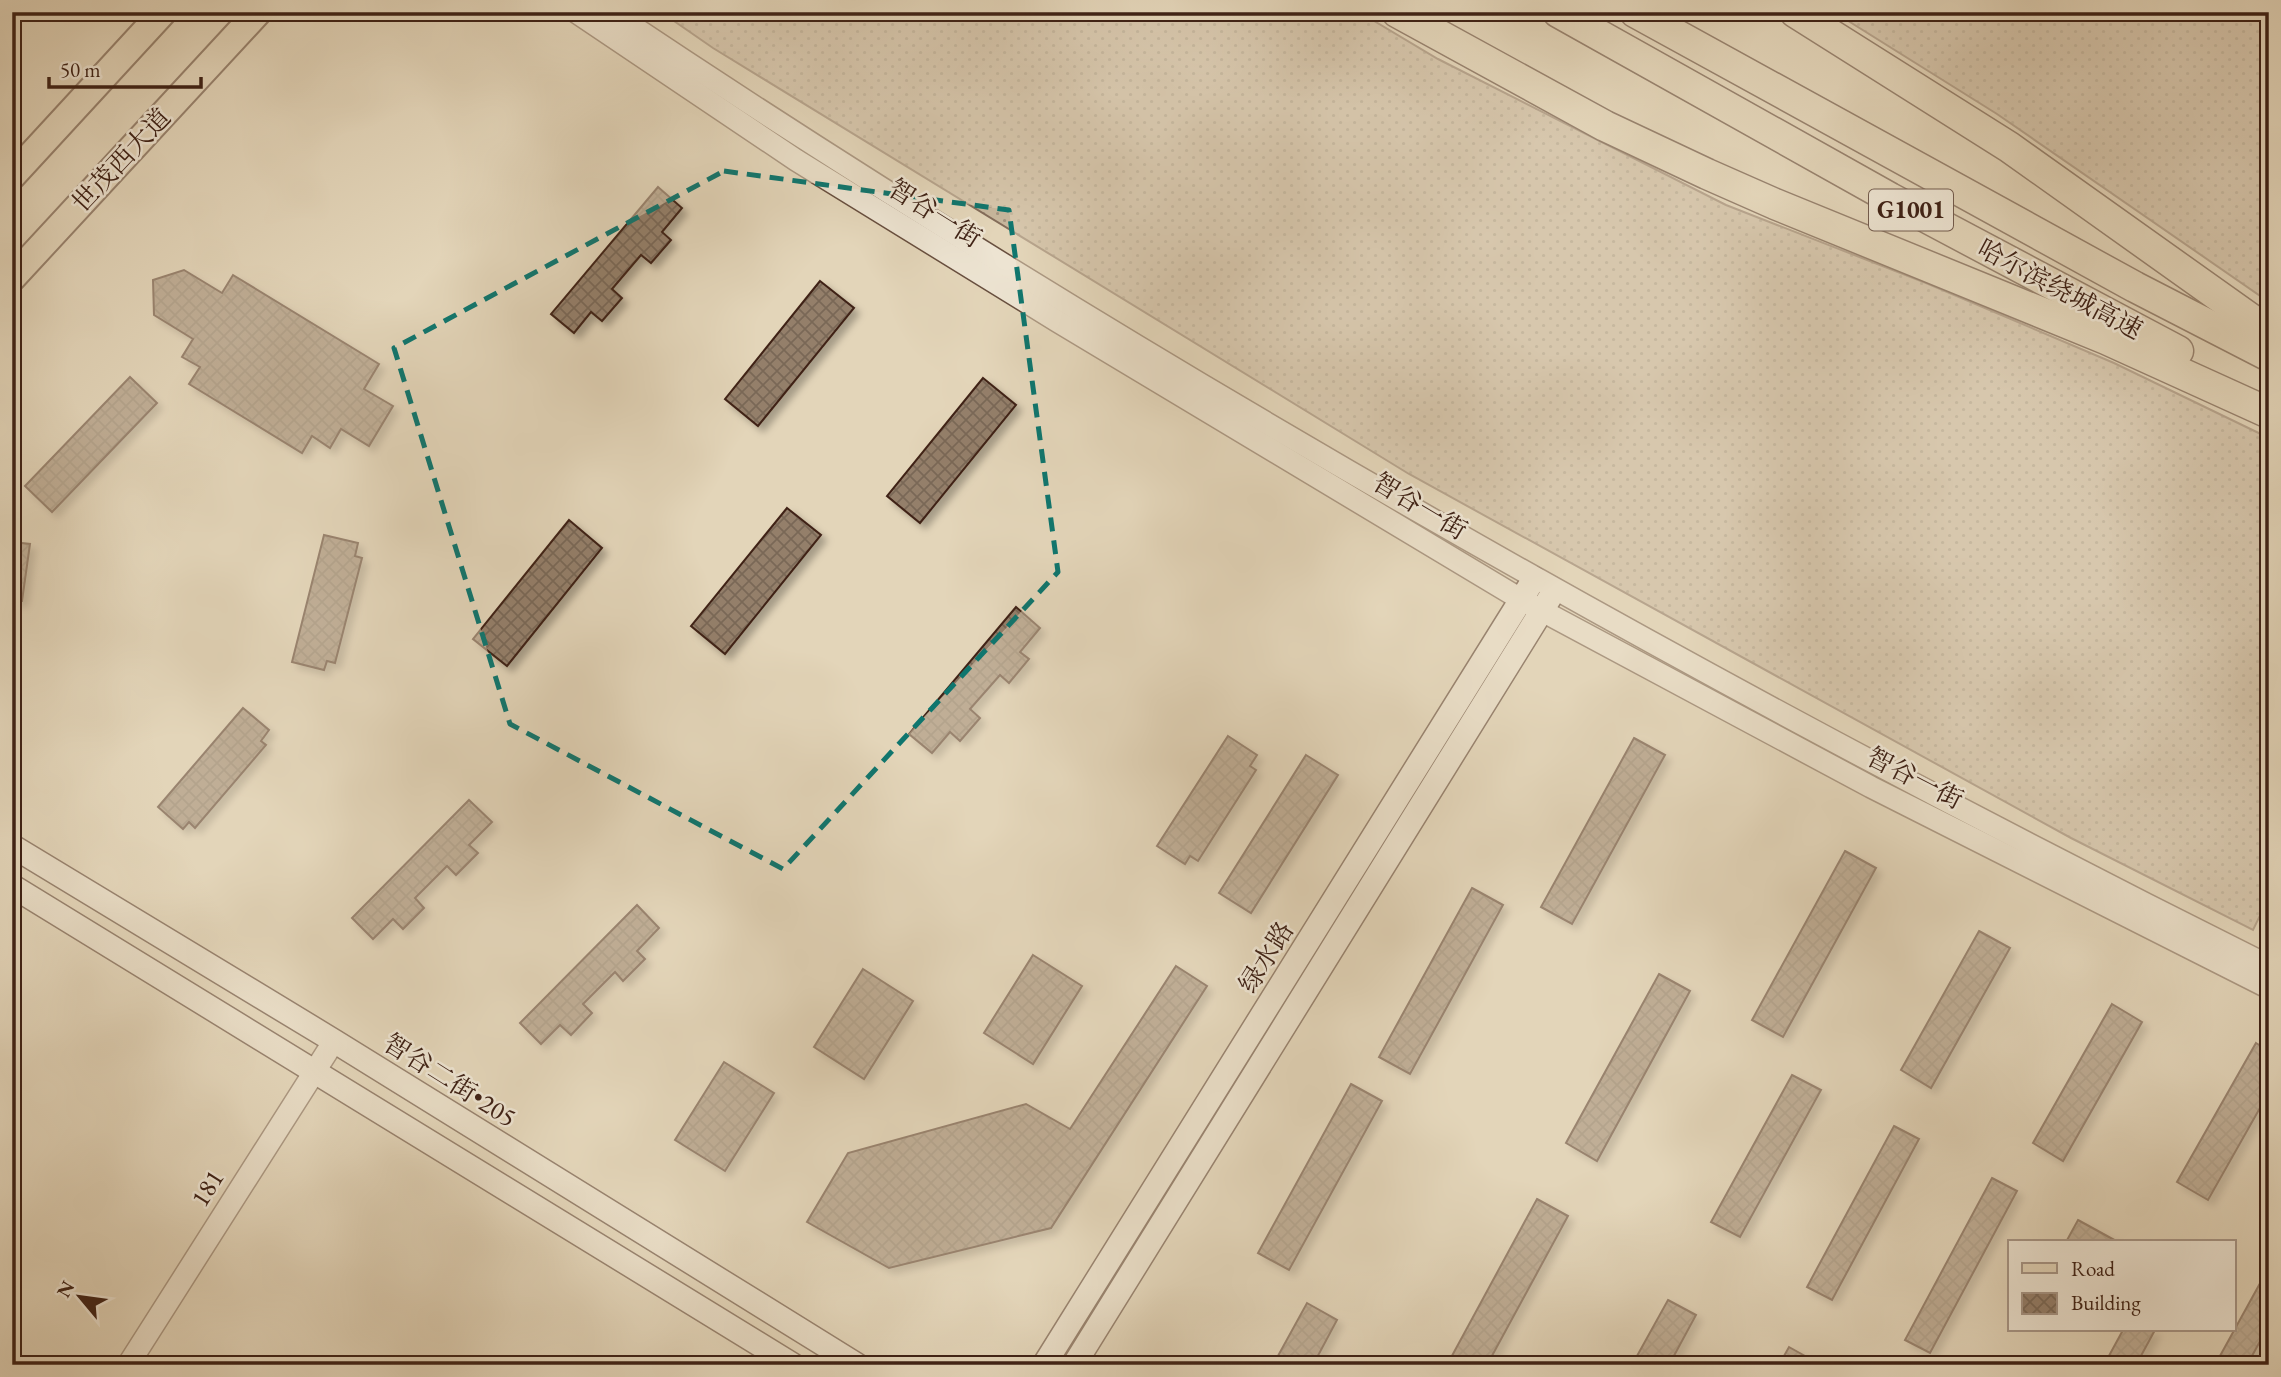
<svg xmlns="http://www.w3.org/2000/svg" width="2281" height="1377" font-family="'EB Garamond','Noto Serif SC',serif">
	<defs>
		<pattern id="grass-dots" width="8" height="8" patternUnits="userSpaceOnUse" patternTransform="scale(1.75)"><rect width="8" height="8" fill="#c7b79d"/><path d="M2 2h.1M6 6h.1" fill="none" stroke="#a3947f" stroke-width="1.8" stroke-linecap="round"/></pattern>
		<pattern id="building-cross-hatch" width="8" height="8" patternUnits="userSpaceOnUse" patternTransform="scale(1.75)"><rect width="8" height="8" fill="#947f6b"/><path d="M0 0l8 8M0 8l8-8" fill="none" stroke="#7a6857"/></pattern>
		<filter id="shadow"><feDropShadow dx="5.5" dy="5.5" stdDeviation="3.5" flood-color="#0004"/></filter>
	</defs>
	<rect width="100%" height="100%" fill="#e3d5b9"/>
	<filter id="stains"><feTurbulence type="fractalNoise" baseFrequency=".00286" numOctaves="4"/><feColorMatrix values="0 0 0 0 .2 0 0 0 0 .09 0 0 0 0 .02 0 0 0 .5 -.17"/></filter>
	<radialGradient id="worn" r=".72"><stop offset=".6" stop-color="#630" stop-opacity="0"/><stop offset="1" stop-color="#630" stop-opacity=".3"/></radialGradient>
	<g fill="url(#grass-dots)" stroke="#836c5a" stroke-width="2">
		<path d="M 661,12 L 1359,12 L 1438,59 L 1726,205 L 1926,283 L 2114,363 L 2269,438 L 2269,897 L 2253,930 L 2071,838 L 1409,474 L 713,48 Z"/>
		<path d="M 1834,12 L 2269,12 L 2269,302 L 1997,114 Z"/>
	</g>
	<g fill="url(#building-cross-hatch)" stroke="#3f2216" stroke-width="2" filter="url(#shadow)">
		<path d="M 658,187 L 682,208 L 662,232 L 671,240 L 651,263 L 641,255 L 612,289 L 622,298 L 602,321 L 591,312 L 574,333 L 551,314 Z"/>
		<path d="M 184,270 L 222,293 L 233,275 L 379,364 L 364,389 L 393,406 L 369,446 L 341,429 L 330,448 L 312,436 L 302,453 L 189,384 L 200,367 L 182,357 L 193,339 L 154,315 L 153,280 Z"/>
		<path d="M 820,281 L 854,308 L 758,426 L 725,399 Z"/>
		<path d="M 130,377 L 157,403 L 52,512 L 25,486 Z"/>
		<path d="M 983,378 L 1016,405 L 920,523 L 887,496 Z"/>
		<path d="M 787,508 L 821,535 L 725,654 L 691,626 Z"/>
		<path d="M 569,520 L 602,548 L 507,666 L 473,639 Z"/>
		<path d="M 324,535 L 358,543 L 355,556 L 362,558 L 335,663 L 327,661 L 324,670 L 292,662 Z"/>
		<path d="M 12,542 L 30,544 L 22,601 L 12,601 Z"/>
		<path d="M 1016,607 L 1040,628 L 1020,652 L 1029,659 L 1009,683 L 1000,675 L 970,709 L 980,718 L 960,741 L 950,732 L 932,753 L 909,734 Z"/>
		<path d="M 243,708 L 269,730 L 261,741 L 266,745 L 195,828 L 189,822 L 183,829 L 158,807 Z"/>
		<path d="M 1228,736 L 1257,755 L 1250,766 L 1256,770 L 1198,861 L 1190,856 L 1185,864 L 1157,846 Z"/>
		<path d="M 1634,738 L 1665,755 L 1572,924 L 1541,907 Z"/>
		<path d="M 1306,755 L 1338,775 L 1251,913 L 1219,893 Z"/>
		<path d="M 469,800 L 492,822 L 469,845 L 478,853 L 456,875 L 447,866 L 415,898 L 424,908 L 403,929 L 393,919 L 373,939 L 352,918 Z"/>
		<path d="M 1845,851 L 1876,868 L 1783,1037 L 1752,1020 Z"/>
		<path d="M 1472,888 L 1503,905 L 1410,1074 L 1379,1057 Z"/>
		<path d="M 637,905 L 659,928 L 637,951 L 645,959 L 623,981 L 615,972 L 583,1004 L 592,1013 L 571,1035 L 560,1025 L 541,1044 L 520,1023 Z"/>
		<path d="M 1979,931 L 2010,948 L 1931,1088 L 1901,1070 Z"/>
		<path d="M 1033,955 L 1082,986 L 1033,1064 L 984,1033 Z"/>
		<path d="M 1176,966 L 1207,986 L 1051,1228 L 889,1268 L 807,1222 L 848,1153 L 1026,1104 L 1070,1129 Z"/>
		<path d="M 863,969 L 913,1001 L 864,1079 L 814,1047 Z"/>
		<path d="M 1659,974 L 1690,991 L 1597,1161 L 1566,1143 Z"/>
		<path d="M 2112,1004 L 2142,1022 L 2063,1161 L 2033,1143 Z"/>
		<path d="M 2256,1043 L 2269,1051 L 2269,1092 L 2208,1200 L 2177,1182 Z"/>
		<path d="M 724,1062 L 774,1093 L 725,1171 L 675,1140 Z"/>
		<path d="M 1792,1075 L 1821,1090 L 1740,1237 L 1711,1222 Z"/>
		<path d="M 1351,1084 L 1382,1101 L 1289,1270 L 1258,1253 Z"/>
		<path d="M 1894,1126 L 1919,1139 L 1832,1300 L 1807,1287 Z"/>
		<path d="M 1992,1178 L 2017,1191 L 1930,1353 L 1905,1340 Z"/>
		<path d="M 1537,1199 L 1568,1216 L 1487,1365 L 1447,1365 Z"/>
		<path d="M 2078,1220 L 2118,1242 L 2066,1242 Z"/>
		<path d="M 2269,1267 L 2269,1325 L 2247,1365 L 2215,1365 Z"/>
		<path d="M 1668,1300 L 1696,1315 L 1669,1365 L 1632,1365 Z"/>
		<path d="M 1307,1303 L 1337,1320 L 1313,1365 L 1273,1365 Z"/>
		<path d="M 2123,1330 L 2155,1330 L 2136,1365 L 2104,1365 Z"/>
		<path d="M 1789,1347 L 1821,1365 L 1779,1365 Z"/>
	</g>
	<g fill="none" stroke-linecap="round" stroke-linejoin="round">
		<defs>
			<g id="tertiary">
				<path d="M 576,12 L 796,160 L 1057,321 L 1522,600 L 1871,787 L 2269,988"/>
				<path d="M 611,12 C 1142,367 1698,681 2269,966"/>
				<path d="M 128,1365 L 334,1041"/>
			</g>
			<g id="secondary">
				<path d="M 12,846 L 334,1041 L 857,1365"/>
				<path d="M 12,886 L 793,1365"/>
				<path d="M 1044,1365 L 1534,579"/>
				<path d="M 1074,1365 L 1554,591"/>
			</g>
			<g id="primary">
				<path d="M 12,176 L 163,12"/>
				<path d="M 12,278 L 258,12"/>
			</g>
			<g id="motorway">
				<path d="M 1397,12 L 1605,126 L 1707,174 L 1775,204 L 2106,339 L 2269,413"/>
				<path d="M 1558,12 L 1890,198 L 2178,351"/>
				<path d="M 1635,12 L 2135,287 L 2269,356"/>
				<path d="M 1795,12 L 2009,147 L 2269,332"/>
			</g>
		</defs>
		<use href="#tertiary" stroke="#684f3f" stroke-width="24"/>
		<use href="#secondary" stroke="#3f2216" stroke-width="26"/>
		<use href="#primary" stroke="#3f2216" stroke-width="30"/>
		<use href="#motorway" stroke="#3f2216" stroke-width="33"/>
		<use href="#tertiary" stroke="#ede4d2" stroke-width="21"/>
		<use href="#secondary" stroke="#ede4d2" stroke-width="23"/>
		<use href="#primary" stroke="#e3d5b9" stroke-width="26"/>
		<use href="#motorway" stroke="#e3d5b9" stroke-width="30"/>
	</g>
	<path d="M0 0H2281V1377H0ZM 724,171 L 1009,210 L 1058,572 L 783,869 L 510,724 L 394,348 Z" fill="#e3d5b9" fill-opacity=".55" fill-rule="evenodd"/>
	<path fill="none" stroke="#0f766e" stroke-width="5" stroke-dasharray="14 9" stroke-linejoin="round" d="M 724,171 L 1009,210 L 1058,572 L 783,869 L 510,724 L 394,348 Z"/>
	<g text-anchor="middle" stroke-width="5" stroke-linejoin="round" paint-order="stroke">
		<rect fill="#ede4d2" stroke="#735c4e" stroke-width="2" x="1869" y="189.5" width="84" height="41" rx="5"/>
		<g font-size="24" font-weight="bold" fill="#3f2216">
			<text x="1911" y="218">G1001</text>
		</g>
		<g font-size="26" fill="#3f2216" stroke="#ede4d2">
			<text transform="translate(121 160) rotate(-47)" y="9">世茂西大道</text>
			<text transform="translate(935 213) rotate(32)" y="9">智谷一街</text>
			<text transform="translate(2060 289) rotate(28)" y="9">哈尔滨绕城高速</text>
			<text transform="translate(1420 506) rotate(31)" y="9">智谷一街</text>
			<text transform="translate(1915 778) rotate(27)" y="9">智谷一街</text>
			<text transform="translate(1266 957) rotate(-58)" y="9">绿水路</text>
			<text transform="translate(450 1080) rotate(32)" y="9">智谷二街•205</text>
			<text transform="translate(207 1188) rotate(-58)" y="9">181</text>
		</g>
	</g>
	<rect width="2281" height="1377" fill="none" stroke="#e3d5b9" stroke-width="42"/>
	<rect x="14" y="14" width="2253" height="1349" fill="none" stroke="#3f2216" stroke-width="3.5"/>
	<rect x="21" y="21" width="2239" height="1335" fill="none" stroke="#3f2216" stroke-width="2"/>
	<rect x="2008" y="1240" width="228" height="91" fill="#ede4d2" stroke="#a79687" stroke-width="2"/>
	<rect x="2022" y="1263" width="35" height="10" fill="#e3d5b9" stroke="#a79687" stroke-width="2"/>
	<text x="2071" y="1276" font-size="21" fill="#3f2216">Road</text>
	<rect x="2022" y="1293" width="35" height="21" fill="url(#building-cross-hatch)" stroke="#a79687" stroke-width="2"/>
	<text x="2071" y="1310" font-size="21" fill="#3f2216">Building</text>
	<g transform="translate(80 1297) rotate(299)" stroke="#ede4d2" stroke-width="5" paint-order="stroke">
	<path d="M0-5L12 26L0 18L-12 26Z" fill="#3f2216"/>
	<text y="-10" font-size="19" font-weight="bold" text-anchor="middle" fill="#3f2216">N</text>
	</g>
	<path d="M49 77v10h152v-10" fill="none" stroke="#3f2216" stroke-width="3.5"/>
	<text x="60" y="77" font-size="21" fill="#3f2216" stroke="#ede4d2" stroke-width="5" paint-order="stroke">50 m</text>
	<rect width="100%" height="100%" filter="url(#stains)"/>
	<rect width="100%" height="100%" fill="url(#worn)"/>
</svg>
